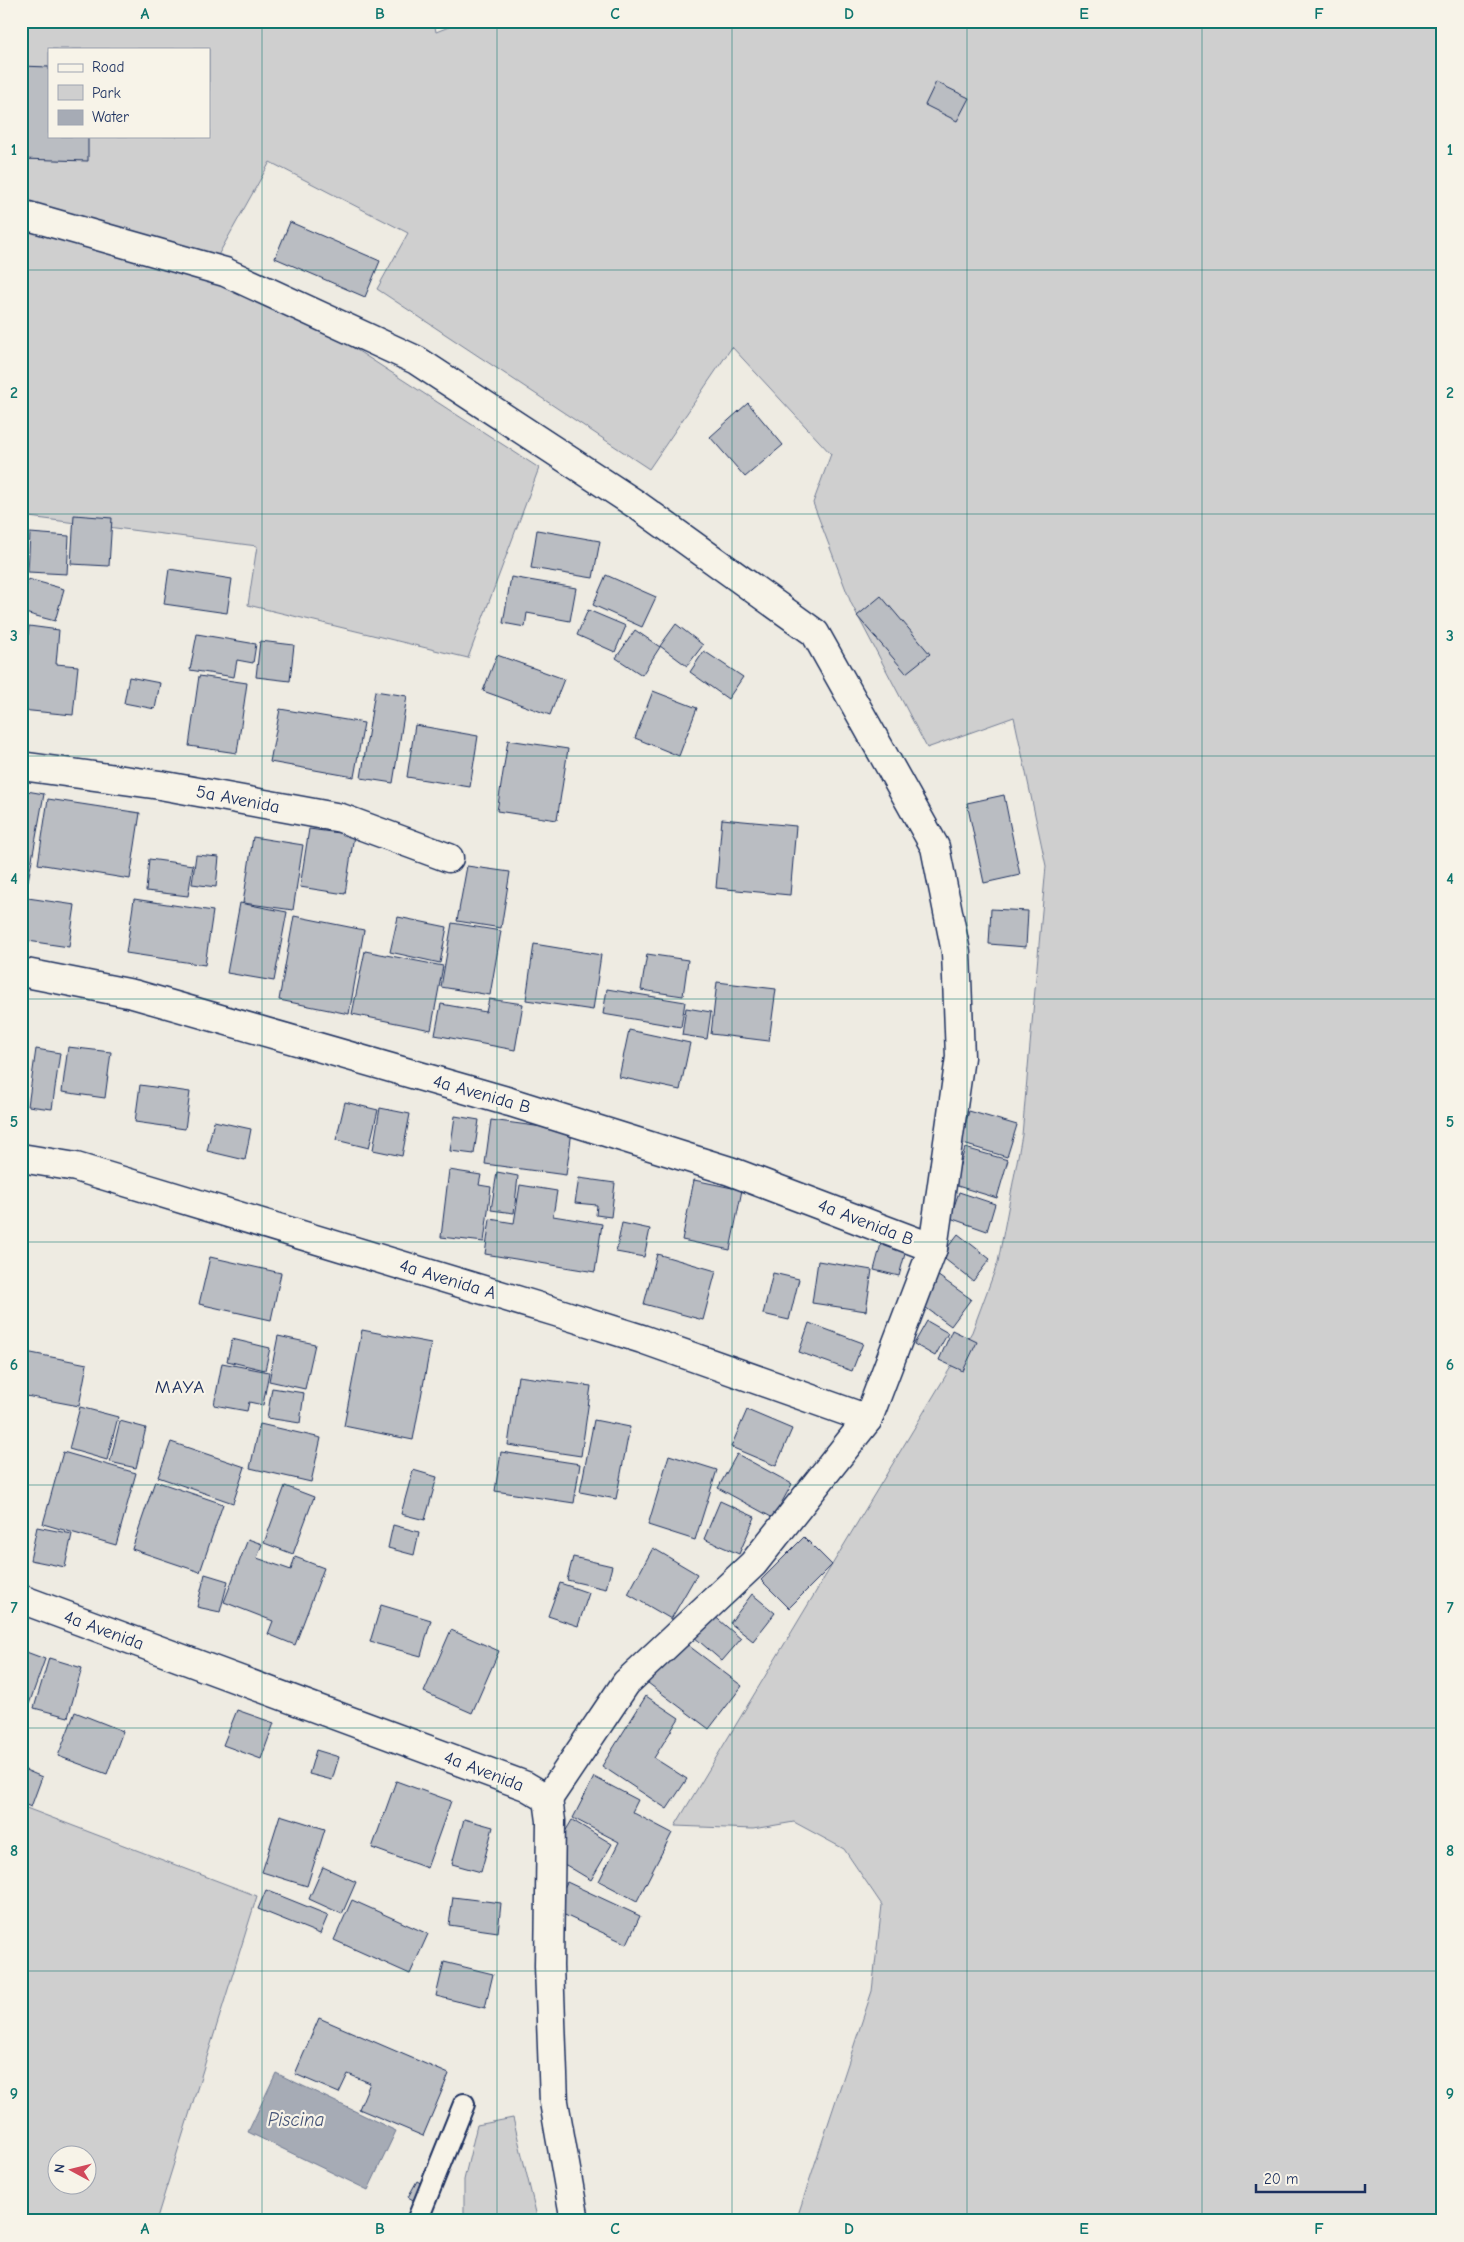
<svg xmlns="http://www.w3.org/2000/svg" width="1464" height="2242" font-family="'Comic Neue',sans-serif">
	<rect width="100%" height="100%" fill="#eeebe2"/>
	<filter id="ink" filterUnits="userSpaceOnUse"><feTurbulence type="fractalNoise" baseFrequency=".02" numOctaves="2"/><feDisplacementMap in="SourceGraphic" scale="10" xChannelSelector="R" yChannelSelector="G"/><feConvolveMatrix kernelMatrix="1 2 1 2 8 2 1 2 1" color-interpolation-filters="sRGB"/></filter>
	<g filter="url(#ink)">
		<g fill="#cfcfcf" stroke="#757f96" fill-rule="evenodd">
			<path d="M 21,21 L 434,21 L 436,32 L 464,21 L 1443,21 L 1443,2221 L 796,2221 L 872,1991 L 882,1905 L 844,1849 L 794,1822 L 753,1829 L 675,1826 L 972,1332 L 998,1262 L 1022,1135 L 1046,866 L 1014,717 L 927,748 L 851,603 L 813,503 L 831,454 L 732,347 L 649,469 L 377,289 L 408,233 L 270,162 L 216,259 L 539,468 L 468,658 L 248,605 L 257,546 L 21,516 ZM 49,49 L 209,49 L 209,136 L 49,136 Z"/>
			<path d="M 21,1806 L 257,1896 L 156,2221 L 21,2221 ZM 58,2154 L 88,2154 L 88,2184 L 58,2184 Z"/>
			<path d="M 513,2118 L 538,2221 L 464,2221 L 464,2180 L 477,2125 Z"/>
		</g>
		<path fill="#a6abb5" stroke="#6e7992" d="M 276,2073 L 396,2131 L 368,2190 L 248,2132 Z"/>
		<g fill="#babdc2" stroke="#1b2f5e">
			<path d="M 21,66 L 49,67 L 49,136 L 88,136 L 88,161 L 21,159 Z"/>
			<path d="M 936,82 L 969,98 L 957,121 L 925,105 Z"/>
			<path d="M 290,222 L 380,261 L 365,297 L 275,258 Z"/>
			<path d="M 748,403 L 783,445 L 745,477 L 710,437 Z"/>
			<path d="M 74,515 L 112,518 L 109,566 L 71,564 Z"/>
			<path d="M 537,530 L 600,541 L 593,578 L 531,568 Z"/>
			<path d="M 30,533 L 69,536 L 67,574 L 28,572 Z"/>
			<path d="M 169,569 L 232,579 L 227,613 L 164,604 Z"/>
			<path d="M 606,575 L 656,597 L 642,627 L 593,605 Z"/>
			<path d="M 511,577 L 576,588 L 570,621 L 527,613 L 525,627 L 503,623 Z"/>
			<path d="M 28,579 L 64,589 L 55,621 L 21,612 Z"/>
			<path d="M 881,596 L 930,654 L 906,673 L 857,616 Z"/>
			<path d="M 588,610 L 626,626 L 615,652 L 577,635 Z"/>
			<path d="M 676,624 L 703,645 L 687,666 L 660,646 Z"/>
			<path d="M 29,626 L 59,630 L 56,664 L 78,666 L 73,715 L 21,710 L 21,666 L 25,666 Z"/>
			<path d="M 635,630 L 660,647 L 642,675 L 616,658 Z"/>
			<path d="M 197,634 L 256,644 L 253,663 L 237,660 L 234,677 L 190,670 Z"/>
			<path d="M 260,641 L 294,645 L 290,681 L 256,677 Z"/>
			<path d="M 704,651 L 743,677 L 728,699 L 690,672 Z"/>
			<path d="M 497,655 L 564,679 L 550,715 L 483,691 Z"/>
			<path d="M 199,676 L 247,683 L 237,753 L 189,746 Z"/>
			<path d="M 129,677 L 160,683 L 155,709 L 124,703 Z"/>
			<path d="M 375,691 L 407,696 L 393,783 L 361,778 Z"/>
			<path d="M 653,691 L 697,708 L 679,756 L 635,738 Z"/>
			<path d="M 280,709 L 364,723 L 354,777 L 270,762 Z"/>
			<path d="M 415,725 L 478,736 L 470,787 L 407,777 Z"/>
			<path d="M 508,740 L 568,749 L 557,820 L 497,811 Z"/>
			<path d="M 21,790 L 44,794 L 28,881 L 21,880 Z"/>
			<path d="M 1004,795 L 1020,875 L 984,883 L 967,803 Z"/>
			<path d="M 48,799 L 140,813 L 130,879 L 38,864 Z"/>
			<path d="M 722,819 L 796,826 L 790,895 L 716,888 Z"/>
			<path d="M 309,829 L 354,835 L 345,894 L 300,887 Z"/>
			<path d="M 253,837 L 303,845 L 293,910 L 243,903 Z"/>
			<path d="M 196,855 L 219,857 L 216,887 L 192,884 Z"/>
			<path d="M 149,859 L 193,865 L 188,896 L 146,891 Z"/>
			<path d="M 467,866 L 510,872 L 501,928 L 457,921 Z"/>
			<path d="M 21,897 L 75,905 L 69,947 L 21,940 Z"/>
			<path d="M 134,899 L 213,911 L 205,965 L 126,953 Z"/>
			<path d="M 240,903 L 287,912 L 274,981 L 227,973 Z"/>
			<path d="M 991,909 L 1028,911 L 1026,947 L 989,944 Z"/>
			<path d="M 294,916 L 364,930 L 349,1014 L 279,1000 Z"/>
			<path d="M 398,917 L 447,927 L 440,963 L 390,952 Z"/>
			<path d="M 452,923 L 501,931 L 490,995 L 441,987 Z"/>
			<path d="M 534,944 L 601,955 L 593,1010 L 526,1000 Z"/>
			<path d="M 365,951 L 443,966 L 431,1030 L 352,1014 Z"/>
			<path d="M 647,954 L 688,960 L 683,996 L 641,990 Z"/>
			<path d="M 717,982 L 776,989 L 769,1041 L 711,1034 Z"/>
			<path d="M 607,989 L 685,1002 L 681,1027 L 603,1014 Z"/>
			<path d="M 489,999 L 523,1004 L 515,1050 L 435,1035 L 441,1004 L 486,1012 Z"/>
			<path d="M 686,1008 L 711,1012 L 707,1039 L 682,1035 Z"/>
			<path d="M 629,1030 L 690,1043 L 680,1090 L 619,1077 Z"/>
			<path d="M 68,1047 L 111,1052 L 105,1098 L 62,1092 Z"/>
			<path d="M 36,1049 L 60,1053 L 52,1109 L 28,1106 Z"/>
			<path d="M 140,1085 L 190,1092 L 185,1129 L 135,1122 Z"/>
			<path d="M 345,1102 L 378,1110 L 369,1148 L 336,1140 Z"/>
			<path d="M 380,1108 L 410,1114 L 402,1156 L 373,1150 Z"/>
			<path d="M 969,1111 L 1017,1125 L 1007,1157 L 960,1143 Z"/>
			<path d="M 455,1116 L 479,1120 L 474,1154 L 450,1151 Z"/>
			<path d="M 491,1120 L 572,1131 L 566,1175 L 485,1164 Z"/>
			<path d="M 214,1121 L 251,1129 L 245,1160 L 207,1151 Z"/>
			<path d="M 965,1148 L 1008,1160 L 997,1198 L 954,1185 Z"/>
			<path d="M 449,1170 L 481,1175 L 479,1185 L 491,1187 L 484,1242 L 441,1237 Z"/>
			<path d="M 497,1172 L 518,1176 L 514,1213 L 491,1210 Z"/>
			<path d="M 579,1178 L 615,1183 L 611,1217 L 596,1215 L 597,1205 L 575,1203 Z"/>
			<path d="M 694,1180 L 742,1190 L 730,1250 L 682,1240 Z"/>
			<path d="M 520,1185 L 557,1191 L 553,1216 L 602,1224 L 595,1272 L 485,1254 L 490,1219 L 514,1223 Z"/>
			<path d="M 959,1192 L 995,1204 L 987,1231 L 950,1218 Z"/>
			<path d="M 622,1223 L 650,1229 L 644,1257 L 616,1252 Z"/>
			<path d="M 958,1234 L 990,1259 L 973,1281 L 941,1256 Z"/>
			<path d="M 881,1244 L 906,1250 L 899,1276 L 874,1270 Z"/>
			<path d="M 657,1254 L 716,1271 L 703,1320 L 644,1304 Z"/>
			<path d="M 210,1257 L 281,1273 L 271,1320 L 199,1304 Z"/>
			<path d="M 818,1261 L 872,1270 L 866,1311 L 812,1303 Z"/>
			<path d="M 773,1273 L 799,1279 L 789,1320 L 763,1314 Z"/>
			<path d="M 937,1275 L 971,1299 L 951,1326 L 918,1302 Z"/>
			<path d="M 927,1321 L 948,1333 L 935,1356 L 914,1344 Z"/>
			<path d="M 809,1323 L 863,1343 L 852,1371 L 799,1352 Z"/>
			<path d="M 362,1330 L 431,1343 L 413,1440 L 344,1426 Z"/>
			<path d="M 952,1330 L 977,1342 L 963,1371 L 939,1360 Z"/>
			<path d="M 278,1336 L 315,1344 L 305,1389 L 269,1381 Z"/>
			<path d="M 232,1339 L 270,1348 L 265,1370 L 227,1361 Z"/>
			<path d="M 21,1351 L 87,1364 L 79,1406 L 21,1395 Z"/>
			<path d="M 222,1363 L 269,1372 L 263,1405 L 249,1402 L 247,1411 L 214,1405 Z"/>
			<path d="M 518,1376 L 591,1386 L 581,1456 L 508,1445 Z"/>
			<path d="M 272,1388 L 304,1393 L 300,1423 L 267,1418 Z"/>
			<path d="M 80,1407 L 118,1417 L 107,1460 L 69,1449 Z"/>
			<path d="M 747,1410 L 792,1429 L 776,1466 L 731,1447 Z"/>
			<path d="M 594,1420 L 630,1427 L 616,1499 L 580,1492 Z"/>
			<path d="M 120,1421 L 146,1428 L 136,1468 L 110,1462 Z"/>
			<path d="M 260,1424 L 321,1438 L 311,1482 L 250,1468 Z"/>
			<path d="M 171,1442 L 245,1467 L 233,1503 L 158,1477 Z"/>
			<path d="M 63,1452 L 136,1473 L 116,1545 L 43,1524 Z"/>
			<path d="M 501,1452 L 580,1464 L 574,1503 L 495,1491 Z"/>
			<path d="M 737,1454 L 792,1484 L 773,1518 L 718,1488 Z"/>
			<path d="M 669,1455 L 717,1470 L 695,1540 L 648,1525 Z"/>
			<path d="M 413,1470 L 437,1477 L 425,1520 L 401,1514 Z"/>
			<path d="M 155,1481 L 223,1504 L 200,1572 L 132,1549 Z"/>
			<path d="M 285,1486 L 314,1497 L 293,1554 L 264,1543 Z"/>
			<path d="M 720,1501 L 755,1517 L 739,1554 L 704,1539 Z"/>
			<path d="M 393,1525 L 419,1532 L 414,1555 L 388,1548 Z"/>
			<path d="M 37,1527 L 72,1534 L 65,1567 L 30,1560 Z"/>
			<path d="M 804,1537 L 832,1565 L 789,1608 L 761,1580 Z"/>
			<path d="M 248,1539 L 262,1544 L 257,1558 L 291,1570 L 295,1557 L 324,1568 L 295,1645 L 268,1634 L 273,1621 L 224,1602 Z"/>
			<path d="M 653,1548 L 697,1574 L 671,1619 L 628,1594 Z"/>
			<path d="M 573,1557 L 612,1566 L 606,1589 L 567,1580 Z"/>
			<path d="M 205,1574 L 228,1581 L 220,1612 L 197,1607 Z"/>
			<path d="M 560,1583 L 589,1593 L 578,1626 L 548,1616 Z"/>
			<path d="M 752,1594 L 775,1613 L 753,1641 L 730,1623 Z"/>
			<path d="M 381,1605 L 431,1620 L 421,1656 L 370,1642 Z"/>
			<path d="M 712,1614 L 741,1639 L 722,1661 L 693,1636 Z"/>
			<path d="M 451,1630 L 499,1651 L 472,1713 L 424,1692 Z"/>
			<path d="M 681,1640 L 742,1686 L 709,1729 L 648,1683 Z"/>
			<path d="M 21,1650 L 45,1659 L 28,1707 L 21,1704 Z"/>
			<path d="M 49,1658 L 82,1668 L 68,1717 L 34,1708 Z"/>
			<path d="M 646,1696 L 679,1718 L 654,1758 L 687,1779 L 667,1809 L 602,1766 Z"/>
			<path d="M 237,1710 L 274,1723 L 261,1759 L 223,1745 Z"/>
			<path d="M 75,1712 L 123,1731 L 107,1774 L 58,1756 Z"/>
			<path d="M 316,1750 L 339,1757 L 332,1780 L 309,1774 Z"/>
			<path d="M 21,1768 L 42,1777 L 31,1807 L 21,1803 Z"/>
			<path d="M 594,1777 L 638,1800 L 632,1812 L 672,1833 L 637,1901 L 599,1881 L 619,1842 L 573,1818 Z"/>
			<path d="M 396,1781 L 451,1801 L 427,1868 L 372,1848 Z"/>
			<path d="M 280,1815 L 325,1829 L 307,1886 L 262,1872 Z"/>
			<path d="M 464,1819 L 493,1827 L 481,1872 L 452,1864 Z"/>
			<path d="M 572,1820 L 612,1844 L 591,1880 L 551,1856 Z"/>
			<path d="M 323,1867 L 356,1882 L 342,1914 L 309,1899 Z"/>
			<path d="M 567,1882 L 640,1916 L 627,1944 L 554,1910 Z"/>
			<path d="M 266,1890 L 328,1915 L 320,1934 L 258,1909 Z"/>
			<path d="M 453,1897 L 501,1903 L 498,1932 L 449,1925 Z"/>
			<path d="M 352,1900 L 428,1934 L 410,1974 L 334,1940 Z"/>
			<path d="M 444,1962 L 493,1974 L 485,2008 L 436,1996 Z"/>
			<path d="M 319,2018 L 449,2074 L 423,2136 L 359,2109 L 370,2083 L 348,2074 L 339,2093 L 295,2074 Z"/>
			<path d="M 417,2181 L 429,2188 L 420,2204 L 408,2197 Z"/>
		</g>
		<g fill="none" stroke-linecap="round" stroke-linejoin="round">
			<defs>
				<path id="service" d="M 417,2221 L 464,2104"/>
				<g id="minor">
					<path d="M 21,214 L 225,272 L 416,360 L 637,505 L 815,633 L 935,847 L 956,952 L 960,1057 L 933,1248 L 868,1419 L 753,1564 L 626,1683 L 548,1799"/>
					<path d="M 21,766 L 160,785 L 341,818 L 449,858"/>
					<path d="M 21,972 L 133,994 L 510,1102 L 730,1171 L 933,1248"/>
					<path d="M 21,1158 L 76,1167 L 556,1312 L 642,1339 L 868,1419"/>
					<path d="M 21,1599 L 526,1786 L 548,1799 L 551,1821 L 549,1966 L 554,2102 L 575,2221"/>
				</g>
			</defs>
			<use href="#service" stroke="#1b2f5e" stroke-width="24"/>
			<use href="#minor" stroke="#1b2f5e" stroke-width="31"/>
			<use href="#service" stroke="#f7f3e8" stroke-width="20"/>
			<use href="#minor" stroke="#f7f3e8" stroke-width="28"/>
		</g>
	</g>
	<path fill="none" stroke="#0f766e" stroke-width="1" stroke-opacity="0.55" d="M 262,21 L 262,2221M 497,21 L 497,2221M 732,21 L 732,2221M 967,21 L 967,2221M 1202,21 L 1202,2221M 21,270 L 1443,270M 21,514 L 1443,514M 21,756 L 1443,756M 21,999 L 1443,999M 21,1242 L 1443,1242M 21,1485 L 1443,1485M 21,1728 L 1443,1728M 21,1971 L 1443,1971"/>
	<g text-anchor="middle" stroke-width="4.5" stroke-linejoin="round" paint-order="stroke">
		<g font-size="18" fill="#1b2f5e" stroke="#f7f3e8">
			<text transform="translate(238 799) rotate(11)" y="6">5a Avenida</text>
			<text transform="translate(482 1094) rotate(16)" y="6">4a Avenida B</text>
			<text transform="translate(866 1222) rotate(21)" y="6">4a Avenida B</text>
			<text transform="translate(448 1279) rotate(17)" y="6">4a Avenida A</text>
			<text transform="translate(104 1630) rotate(20)" y="6">4a Avenida</text>
			<text transform="translate(484 1771) rotate(21)" y="6">4a Avenida</text>
		</g>
		<g font-size="19" letter-spacing="1" fill="#1b2f5e" stroke="#f7f3e8">
			<text x="180" y="1393">MAYA</text>
		</g>
		<g font-size="19" font-style="italic" fill="#455478" stroke="#f7f3e8">
			<text x="296" y="2126">Piscina</text>
		</g>
	</g>
	<rect width="1464" height="2242" fill="none" stroke="#f7f3e8" stroke-width="55"/>
	<rect x="48" y="48" width="162" height="90" fill="#f7f3e8" stroke="#9fa5b1"/>
	<rect x="58" y="64" width="25" height="8" fill="#f7f3e8" stroke="#9fa5b1"/>
	<text x="92" y="72" font-size="15" fill="#1b2f5e">Road</text>
	<rect x="58" y="85" width="25" height="15" fill="#cfcfcf" stroke="#9fa5b1"/>
	<text x="92" y="98" font-size="15" fill="#1b2f5e">Park</text>
	<rect x="58" y="110" width="25" height="15" fill="#a6abb5" stroke="#9fa5b1"/>
	<text x="92" y="122" font-size="15" fill="#1b2f5e">Water</text>
	<g transform="translate(72 2170) rotate(277)"><circle r="24" fill="#f7f3e8" stroke="#9fa5b1"/>
	<path d="M0-4L9 19L0 12L-9 19Z" fill="#d1495b"/>
	<text y="-8" font-size="14" font-weight="bold" text-anchor="middle" fill="#1b2f5e">N</text>
	</g>
	<path d="M1256 2184v8h109v-8" fill="none" stroke="#1b2f5e" stroke-width="2.5"/>
	<text x="1264" y="2184" font-size="15" fill="#1b2f5e" stroke="#f7f3e8" stroke-width="4" paint-order="stroke">20 m</text>
	<rect x="28" y="28" width="1408" height="2186" fill="none" stroke="#0f766e" stroke-width="2"/>
	<g font-size="16" text-anchor="middle" font-weight="bold" fill="#0f766e">
		<text x="145" y="19">A</text>
		<text x="380" y="19">B</text>
		<text x="615" y="19">C</text>
		<text x="849" y="19">D</text>
		<text x="1084" y="19">E</text>
		<text x="1319" y="19">F</text>
		<text x="14" y="155">1</text>
		<text x="1450" y="155">1</text>
		<text x="14" y="398">2</text>
		<text x="1450" y="398">2</text>
		<text x="14" y="641">3</text>
		<text x="1450" y="641">3</text>
		<text x="14" y="884">4</text>
		<text x="1450" y="884">4</text>
		<text x="14" y="1127">5</text>
		<text x="1450" y="1127">5</text>
		<text x="14" y="1370">6</text>
		<text x="1450" y="1370">6</text>
		<text x="14" y="1613">7</text>
		<text x="1450" y="1613">7</text>
		<text x="14" y="1856">8</text>
		<text x="1450" y="1856">8</text>
		<text x="14" y="2099">9</text>
		<text x="1450" y="2099">9</text>
		<text x="145" y="2234">A</text>
		<text x="380" y="2234">B</text>
		<text x="615" y="2234">C</text>
		<text x="849" y="2234">D</text>
		<text x="1084" y="2234">E</text>
		<text x="1319" y="2234">F</text>
	</g>
</svg>
